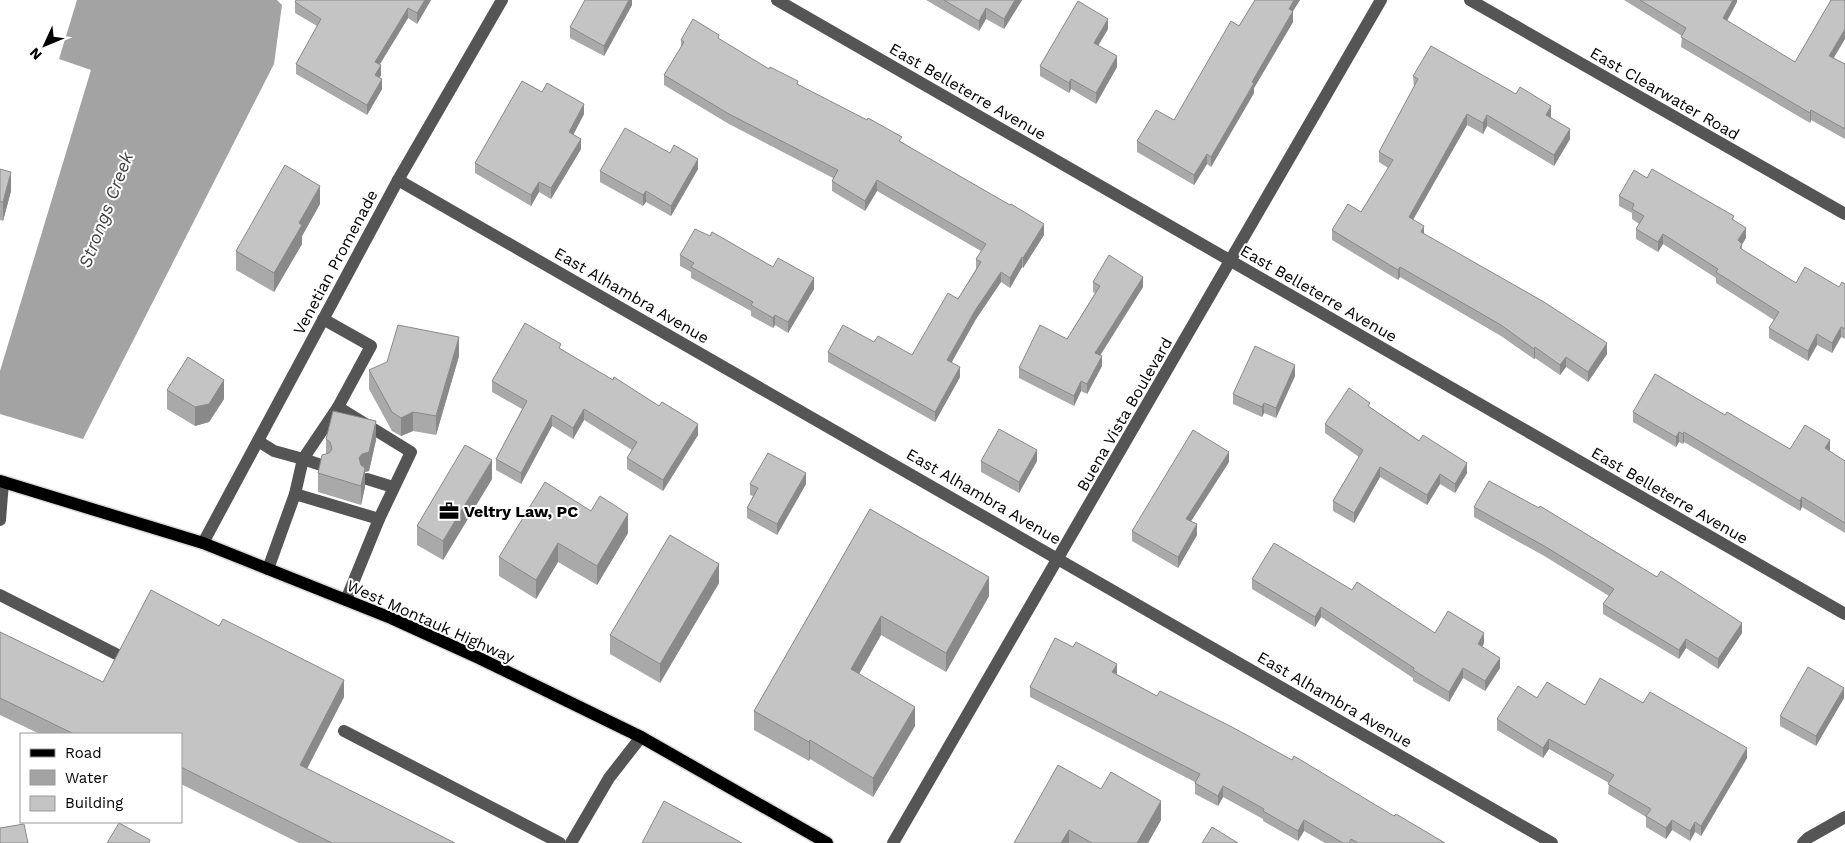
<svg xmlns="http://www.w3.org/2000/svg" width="1845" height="843" font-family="'Work Sans',sans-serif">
	<rect width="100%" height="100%" fill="#fff"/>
	<path fill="#a3a3a3" d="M 77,0 L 277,0 L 282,5 L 274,64 L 83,439 L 0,414 L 0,371 L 91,70 L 59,59 Z"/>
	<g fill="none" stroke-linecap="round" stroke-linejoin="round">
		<defs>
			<path id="major" d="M 0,481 L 203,543 L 391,618 L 479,658 L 641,737 L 827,843"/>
		</defs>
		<use href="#major" stroke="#dbdbdb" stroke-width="15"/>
		<g stroke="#555" stroke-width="12">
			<path d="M 777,0 L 1845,614"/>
			<path d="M 1470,0 L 1845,214"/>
			<path d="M 398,180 L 1552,843"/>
			<path d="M 323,319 L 371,346 L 338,407"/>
			<path d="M 258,441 L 274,451 L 303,459 L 338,407 L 411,452 L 379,519"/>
			<path d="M 367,479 L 393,487"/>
			<path d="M 295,494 L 303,459 L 324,466"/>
			<path d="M 0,520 L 3,482"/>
			<path d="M 203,543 L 398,180 L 502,0"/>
			<path d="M 268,569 L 295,494 L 379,519 L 346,600"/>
			<path d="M 0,595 L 118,655"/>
			<path d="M 344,731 L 560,843"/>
			<path d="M 571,843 L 609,778 L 641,737"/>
			<path d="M 893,843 L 1381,0"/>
			<path d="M 1803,843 L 1808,838 L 1845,817"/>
		</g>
		<use href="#major" stroke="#000" stroke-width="12"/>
	</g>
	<g fill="#a9a9a9">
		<path d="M 431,0 L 417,24 L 408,18 L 380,64 L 381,75 L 380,77 L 382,89 L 367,115 L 296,74 L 296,64 L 317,26 L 295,13 L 295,2 Z"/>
		<path d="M 632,0 L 632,5 L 604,56 L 570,38 L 570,27 Z"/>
		<path d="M 926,0 L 1022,0 L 1004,29 L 986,19 L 979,31 Z"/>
		<path d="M 1255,0 L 1300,0 L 1293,11 L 1293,22 L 1254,88 L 1254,93 L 1211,167 L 1207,164 L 1194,185 L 1137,152 L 1137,141 L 1174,120 L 1239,26 Z"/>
		<path d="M 1624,0 L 1737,0 L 1737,2 L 1727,21 L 1795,62 L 1830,2 L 1830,0 L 1845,0 L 1834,58 L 1845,64 L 1845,139 L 1811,120 L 1810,123 L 1681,47 L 1682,36 Z"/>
		<path d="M 1108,29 L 1098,45 L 1117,67 L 1096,104 L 1071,89 L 1069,93 L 1040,76 L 1040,66 Z"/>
		<path d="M 719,39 L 769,69 L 902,142 L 1044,235 L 1023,268 L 1022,267 L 1010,288 L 1001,282 L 976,319 L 952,362 L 960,377 L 935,422 L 828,362 L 828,352 L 874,342 L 912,355 L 958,299 L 976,269 L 976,259 L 981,251 L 877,191 L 865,211 L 832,191 L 832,181 L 833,178 L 729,124 L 664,85 L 664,75 L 681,48 L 681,40 Z"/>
		<path d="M 1413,76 L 1551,117 L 1570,139 L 1554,166 L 1487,126 L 1483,134 L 1467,125 L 1413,219 L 1424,234 L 1607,354 L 1588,382 L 1566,367 L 1560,375 L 1535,358 L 1534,359 L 1501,336 L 1400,277 L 1398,280 L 1332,240 L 1332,230 L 1361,212 L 1388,168 L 1379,162 L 1379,152 L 1414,87 Z"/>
		<path d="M 542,92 L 584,114 L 573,135 L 581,149 L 551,199 L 539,192 L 531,206 L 475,173 L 475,163 Z"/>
		<path d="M 670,153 L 698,169 L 671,216 L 646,202 L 643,206 L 600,182 L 600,171 Z"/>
		<path d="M 0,169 L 11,191 L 3,221 L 0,220 Z"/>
		<path d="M 1647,178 L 1734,220 L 1746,238 L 1742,244 L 1742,250 L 1796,283 L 1839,287 L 1845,284 L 1845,339 L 1841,337 L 1832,353 L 1817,345 L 1808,361 L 1769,338 L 1769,328 L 1774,320 L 1716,283 L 1716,278 L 1663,244 L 1658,252 L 1636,239 L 1636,229 L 1639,224 L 1632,219 L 1632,213 L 1619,206 L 1619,196 Z"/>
		<path d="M 320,204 L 302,236 L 302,244 L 274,292 L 236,270 L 236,251 Z"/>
		<path d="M 710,236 L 773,267 L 814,289 L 788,333 L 775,325 L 773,328 L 751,316 L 751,311 L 691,278 L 691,272 L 680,266 L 680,255 Z"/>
		<path d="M 1093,282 L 1143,287 L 1100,356 L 1102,366 L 1087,394 L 1081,391 L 1074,406 L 1019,378 L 1019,368 L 1067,339 L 1095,293 L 1093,292 Z"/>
		<path d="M 561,349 L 698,435 L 663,491 L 627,469 L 627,458 L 632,450 L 584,420 L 573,439 L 552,426 L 521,484 L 496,470 L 496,459 L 522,409 L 492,392 L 492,381 Z"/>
		<path d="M 459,356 L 436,435 L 413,431 L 401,436 L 392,431 L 369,389 L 369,370 Z"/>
		<path d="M 1295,376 L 1276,418 L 1264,413 L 1262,417 L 1233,404 L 1233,394 Z"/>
		<path d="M 167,390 L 224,399 L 209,422 L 195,426 L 167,409 Z"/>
		<path d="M 1370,407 L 1467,473 L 1455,493 L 1440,484 L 1427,505 L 1380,477 L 1354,523 L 1333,511 L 1333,501 L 1359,457 L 1325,433 L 1325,424 Z"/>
		<path d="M 1633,412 L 1725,415 L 1790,449 L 1830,450 L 1829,451 L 1845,461 L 1845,533 L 1802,507 L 1800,511 L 1684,442 L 1683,444 L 1679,442 L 1676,447 L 1633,422 Z"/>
		<path d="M 326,439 L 376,440 L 369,471 L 365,472 L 365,487 L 361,505 L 318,492 L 318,473 L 326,454 Z"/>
		<path d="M 981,461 L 1037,461 L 1019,493 L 981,472 Z"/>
		<path d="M 1229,462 L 1191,521 L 1197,535 L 1178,568 L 1132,541 L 1132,531 Z"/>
		<path d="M 492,479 L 443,560 L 417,545 L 417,526 Z"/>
		<path d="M 750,484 L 806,484 L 777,535 L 747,518 L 747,508 L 753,496 L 750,495 Z"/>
		<path d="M 1474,507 L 1742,633 L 1718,669 L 1686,648 L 1679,659 L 1603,614 L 1603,604 L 1609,596 L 1546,557 L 1474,517 Z"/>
		<path d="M 870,509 L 989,596 L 946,672 L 881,635 L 859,674 L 915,726 L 873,797 L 810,759 L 809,761 L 754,730 L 754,711 Z"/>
		<path d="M 591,511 L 628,533 L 597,585 L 558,562 L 536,599 L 499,576 L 499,557 Z"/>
		<path d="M 1252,579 L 1352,590 L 1435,633 L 1484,643 L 1482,647 L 1500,668 L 1485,691 L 1463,678 L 1449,702 L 1413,681 L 1413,678 L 1321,617 L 1315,627 L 1252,589 Z"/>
		<path d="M 719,583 L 660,683 L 610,654 L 610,635 Z"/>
		<path d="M 0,632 L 103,682 L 344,697 L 307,769 L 455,843 L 299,843 L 181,784 L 181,734 L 40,734 L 0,715 Z"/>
		<path d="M 1073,647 L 1116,674 L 1157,696 L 1445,843 L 1325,843 L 1304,831 L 1298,841 L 1263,821 L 1263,819 L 1223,797 L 1218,806 L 1195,794 L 1195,782 L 1030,697 L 1030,687 Z"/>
		<path d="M 1537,698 L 1585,705 L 1643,703 L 1747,758 L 1701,836 L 1695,832 L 1690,841 L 1672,830 L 1666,839 L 1646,827 L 1646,817 L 1608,794 L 1609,783 L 1549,749 L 1543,758 L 1497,730 L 1497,719 Z"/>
		<path d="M 1844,698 L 1816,746 L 1780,726 L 1780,716 Z"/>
		<path d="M 1101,789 L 1161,820 L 1148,843 L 1014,843 Z"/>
	</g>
	<g fill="#898989">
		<path d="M 425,0 L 431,0 L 417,24 L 417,13 Z"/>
		<path d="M 629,0 L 632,0 L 632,5 L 604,56 L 604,46 Z"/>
		<path d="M 1015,0 L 1022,0 L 1004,29 L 1004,19 Z"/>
		<path d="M 1294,0 L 1300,0 L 1293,11 L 1293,22 L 1254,88 L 1254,93 L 1211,167 L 1211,157 L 1252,82 L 1289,9 Z"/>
		<path d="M 1733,0 L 1737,0 L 1737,2 L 1723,28 L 1723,18 Z"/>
		<path d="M 408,8 L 408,18 L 375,72 L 375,62 Z"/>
		<path d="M 986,8 L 986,19 L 979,31 L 979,21 Z"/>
		<path d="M 1108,19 L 1108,29 L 1094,53 L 1094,43 Z"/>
		<path d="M 1845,29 L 1845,39 L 1829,66 L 1829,56 Z"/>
		<path d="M 1117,56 L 1117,67 L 1096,104 L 1096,93 Z"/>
		<path d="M 381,65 L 381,75 L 375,85 L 375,75 Z"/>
		<path d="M 382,79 L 382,89 L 367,115 L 367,105 Z"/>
		<path d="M 1071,79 L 1071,89 L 1069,93 L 1069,83 Z"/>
		<path d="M 584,104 L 584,114 L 569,143 L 569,132 Z"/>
		<path d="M 1551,106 L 1551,117 L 1546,125 L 1546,115 Z"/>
		<path d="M 1811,110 L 1811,120 L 1810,123 L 1810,113 Z"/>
		<path d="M 1467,114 L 1467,125 L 1409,227 L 1409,217 Z"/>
		<path d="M 1487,115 L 1487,126 L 1483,134 L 1483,123 Z"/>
		<path d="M 1570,129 L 1570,139 L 1554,166 L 1554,155 Z"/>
		<path d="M 581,139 L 581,149 L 551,199 L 551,188 Z"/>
		<path d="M 1207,154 L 1207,164 L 1194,185 L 1194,175 Z"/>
		<path d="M 698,159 L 698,169 L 671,216 L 671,206 Z"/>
		<path d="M 11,172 L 11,191 L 3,221 L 3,202 Z"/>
		<path d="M 877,180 L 877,191 L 865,211 L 865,201 Z"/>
		<path d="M 539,182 L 539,192 L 531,206 L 531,195 Z"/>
		<path d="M 320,186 L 320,204 L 302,236 L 302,244 L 274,292 L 274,273 L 299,223 Z"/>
		<path d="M 646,191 L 646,202 L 643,206 L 643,195 Z"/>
		<path d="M 1044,224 L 1044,235 L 1023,268 L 1023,258 Z"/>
		<path d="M 1424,226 L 1424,236 L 1421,232 Z"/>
		<path d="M 1746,228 L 1746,238 L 1738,251 L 1738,240 Z"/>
		<path d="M 1663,234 L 1663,244 L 1658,252 L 1658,242 Z"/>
		<path d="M 1022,257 L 1022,267 L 1010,288 L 1010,278 Z"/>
		<path d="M 1400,267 L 1400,277 L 1398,280 L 1398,270 Z"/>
		<path d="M 1001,272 L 1001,282 L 976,319 L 947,370 L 947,360 L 976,309 Z"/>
		<path d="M 1143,277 L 1143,287 L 1095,363 L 1095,353 Z"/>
		<path d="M 814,278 L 814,289 L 788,333 L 788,322 Z"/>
		<path d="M 775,315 L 775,325 L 773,328 L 773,318 Z"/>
		<path d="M 1841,327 L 1841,337 L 1832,353 L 1832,343 Z"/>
		<path d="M 1817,334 L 1817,345 L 1808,361 L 1808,351 Z"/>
		<path d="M 459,337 L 459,356 L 436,435 L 436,416 Z"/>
		<path d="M 1607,343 L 1607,354 L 1588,382 L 1588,372 Z"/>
		<path d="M 1535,347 L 1535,358 L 1534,359 L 1534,349 Z"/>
		<path d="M 1102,356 L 1102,366 L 1087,394 L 1087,384 Z"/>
		<path d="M 1566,357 L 1566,367 L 1560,375 L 1560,365 Z"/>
		<path d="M 1295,365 L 1295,376 L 1276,418 L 1276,408 Z"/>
		<path d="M 960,367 L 960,377 L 935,422 L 935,412 Z"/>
		<path d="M 224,380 L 224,399 L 209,422 L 195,426 L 195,407 Z"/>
		<path d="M 1081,381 L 1081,391 L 1074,406 L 1074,396 Z"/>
		<path d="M 1264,403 L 1264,413 L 1262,417 L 1262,407 Z"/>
		<path d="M 584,409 L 584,420 L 573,439 L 573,428 Z"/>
		<path d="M 413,412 L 413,431 L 401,436 L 401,418 Z"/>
		<path d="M 552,415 L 552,426 L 521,484 L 521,473 Z"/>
		<path d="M 376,421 L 376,440 L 369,471 L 365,472 L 365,487 L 361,505 L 361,486 L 359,458 Z"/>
		<path d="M 698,424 L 698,435 L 663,491 L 663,480 Z"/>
		<path d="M 1679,432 L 1679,442 L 1676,447 L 1676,437 Z"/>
		<path d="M 1684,432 L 1684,442 L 1683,444 L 1683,434 Z"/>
		<path d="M 1830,440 L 1830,450 L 1825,458 L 1825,448 Z"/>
		<path d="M 1037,450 L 1037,461 L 1019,493 L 1019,482 Z"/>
		<path d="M 1229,452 L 1229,462 L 1186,529 L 1186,519 Z"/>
		<path d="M 492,460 L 492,479 L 443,560 L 443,541 Z"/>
		<path d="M 1467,463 L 1467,473 L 1455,493 L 1455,484 Z"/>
		<path d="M 1380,467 L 1380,477 L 1354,523 L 1354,513 Z"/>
		<path d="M 806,473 L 806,484 L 777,535 L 777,524 Z"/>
		<path d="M 1440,474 L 1440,484 L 1427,505 L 1427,495 Z"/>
		<path d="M 1802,497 L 1802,507 L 1800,511 L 1800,501 Z"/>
		<path d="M 628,514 L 628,533 L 597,585 L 597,566 Z"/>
		<path d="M 1197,524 L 1197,535 L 1178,568 L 1178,557 Z"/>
		<path d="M 558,543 L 558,562 L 536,599 L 536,580 Z"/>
		<path d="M 719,564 L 719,583 L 660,683 L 660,664 Z"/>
		<path d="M 989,577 L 989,596 L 946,672 L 946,653 Z"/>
		<path d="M 1321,607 L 1321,617 L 1315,627 L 1315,617 Z"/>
		<path d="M 881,616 L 881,635 L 851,688 L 851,669 Z"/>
		<path d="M 1742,623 L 1742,633 L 1718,669 L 1718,659 Z"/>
		<path d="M 1484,633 L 1484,643 L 1478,654 L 1478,644 Z"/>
		<path d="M 1686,639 L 1686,648 L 1679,659 L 1679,650 Z"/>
		<path d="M 1500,658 L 1500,668 L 1485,691 L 1485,681 Z"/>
		<path d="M 1117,664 L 1117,674 L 1112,672 Z"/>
		<path d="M 1463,668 L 1463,678 L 1449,702 L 1449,692 Z"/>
		<path d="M 344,680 L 344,697 L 300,782 L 300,765 Z"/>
		<path d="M 1844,688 L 1844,698 L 1816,746 L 1816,736 Z"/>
		<path d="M 915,707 L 915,726 L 873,797 L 873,778 Z"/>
		<path d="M 1549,739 L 1549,749 L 1543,758 L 1543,748 Z"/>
		<path d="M 810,740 L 810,759 L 809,761 L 809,742 Z"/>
		<path d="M 1747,748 L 1747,758 L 1701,836 L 1701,826 Z"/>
		<path d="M 1223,786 L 1223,797 L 1218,806 L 1218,796 Z"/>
		<path d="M 1161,801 L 1161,820 L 1148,843 L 1137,843 Z"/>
		<path d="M 1304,820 L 1304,831 L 1298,841 L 1298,831 Z"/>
		<path d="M 1672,820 L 1672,830 L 1666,839 L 1666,828 Z"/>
		<path d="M 1695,822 L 1695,832 L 1690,841 L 1690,831 Z"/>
		<path d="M 1069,830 L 1069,843 L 1061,843 Z"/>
	</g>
	<g fill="#c4c4c4" stroke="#898989">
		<path d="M 296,0 L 425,0 L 417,13 L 408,8 L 375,62 L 381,65 L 375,75 L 382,79 L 367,105 L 296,64 L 321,19 L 295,2 Z"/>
		<path d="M 585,0 L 629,0 L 604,46 L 570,27 Z"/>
		<path d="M 944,0 L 1015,0 L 1004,19 L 986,8 L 979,21 Z"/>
		<path d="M 1255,0 L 1294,0 L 1289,9 L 1293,11 L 1252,82 L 1254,83 L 1211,157 L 1207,154 L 1194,175 L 1137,141 L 1156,110 L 1174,120 L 1231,21 L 1239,26 Z"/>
		<path d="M 1640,0 L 1733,0 L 1723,18 L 1795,62 L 1831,0 L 1845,0 L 1845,29 L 1829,56 L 1845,64 L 1845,129 L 1811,110 L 1810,113 L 1681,37 L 1686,28 Z"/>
		<path d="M 1078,1 L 1108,19 L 1094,43 L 1117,56 L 1096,93 L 1071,79 L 1069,83 L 1040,66 Z"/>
		<path d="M 693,19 L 719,35 L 718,38 L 769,69 L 770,67 L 798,81 L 797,84 L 867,120 L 868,118 L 902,137 L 899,141 L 1010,205 L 1011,204 L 1044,224 L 1023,258 L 1022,257 L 1010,278 L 1001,272 L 976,309 L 947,360 L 960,367 L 935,412 L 828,352 L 843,325 L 874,342 L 878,336 L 912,355 L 948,293 L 958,299 L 981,262 L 976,259 L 986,244 L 877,180 L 865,201 L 832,181 L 838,170 L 729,114 L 664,75 L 684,42 L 681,40 Z"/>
		<path d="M 1431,46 L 1516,94 L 1520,87 L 1551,106 L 1546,115 L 1570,129 L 1554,155 L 1487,115 L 1483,123 L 1467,114 L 1409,217 L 1424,226 L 1421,232 L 1544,302 L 1607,343 L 1588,372 L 1566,357 L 1560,365 L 1535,347 L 1534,349 L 1501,325 L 1400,267 L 1398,270 L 1332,230 L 1348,204 L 1361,212 L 1393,160 L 1379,152 L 1418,79 L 1413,76 Z"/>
		<path d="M 522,81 L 542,92 L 547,83 L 584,104 L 569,132 L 581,139 L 551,188 L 539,182 L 531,195 L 475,163 Z"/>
		<path d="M 625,128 L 670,153 L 674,145 L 698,159 L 671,206 L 646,191 L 643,195 L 600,171 Z"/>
		<path d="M 285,165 L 320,186 L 299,223 L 302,225 L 274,273 L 236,251 Z"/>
		<path d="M 0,169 L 11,172 L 3,202 L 0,202 Z"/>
		<path d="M 1652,169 L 1734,216 L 1732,219 L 1746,228 L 1738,240 L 1742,244 L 1740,248 L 1796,283 L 1805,267 L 1839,287 L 1842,282 L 1845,284 L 1845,329 L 1841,327 L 1832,343 L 1817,334 L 1808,351 L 1769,328 L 1779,312 L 1716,272 L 1718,269 L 1663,234 L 1658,242 L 1636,229 L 1644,216 L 1632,209 L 1634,204 L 1619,196 L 1634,170 L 1647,178 Z"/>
		<path d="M 695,229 L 710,236 L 712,232 L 773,267 L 778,258 L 814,278 L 788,322 L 775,315 L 773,318 L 751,305 L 753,302 L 691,267 L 694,263 L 680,255 Z"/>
		<path d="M 1109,255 L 1143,277 L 1095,353 L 1102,356 L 1087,384 L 1081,381 L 1074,396 L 1019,368 L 1040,325 L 1067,339 L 1100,286 L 1093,282 Z"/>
		<path d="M 525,323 L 561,344 L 559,348 L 613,380 L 614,377 L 659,406 L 662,402 L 698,424 L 663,480 L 627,458 L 637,442 L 584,409 L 573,428 L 552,415 L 521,473 L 496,459 L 527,401 L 492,381 Z"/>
		<path d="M 398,325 L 459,337 L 436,416 L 413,412 L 401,418 L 392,412 L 369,370 L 387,362 Z"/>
		<path d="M 1255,346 L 1295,365 L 1276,408 L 1264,403 L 1262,407 L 1233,394 Z"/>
		<path d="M 188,357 L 224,380 L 209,404 L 195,407 L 167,390 Z"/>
		<path d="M 1655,374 L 1725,415 L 1727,412 L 1790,449 L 1805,425 L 1830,440 L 1825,448 L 1845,461 L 1845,523 L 1802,497 L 1800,501 L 1684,432 L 1683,434 L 1679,432 L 1676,437 L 1633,412 Z"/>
		<path d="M 1349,388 L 1370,403 L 1368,406 L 1419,441 L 1423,435 L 1467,463 L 1455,484 L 1440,474 L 1427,495 L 1380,467 L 1354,513 L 1333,501 L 1363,450 L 1325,424 Z"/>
		<path d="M 333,411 L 376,421 L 369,452 L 362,454 L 359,458 L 361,465 L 365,468 L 361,486 L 318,473 L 322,455 L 329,453 L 332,449 L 330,442 L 326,439 Z"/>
		<path d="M 999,429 L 1037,450 L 1019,482 L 981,461 Z"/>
		<path d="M 1193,430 L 1229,452 L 1186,519 L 1197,524 L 1178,557 L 1132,531 Z"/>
		<path d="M 465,445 L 492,460 L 443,541 L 417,526 Z"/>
		<path d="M 768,453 L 806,473 L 777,524 L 747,508 L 758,488 L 750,484 Z"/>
		<path d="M 1489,481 L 1539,508 L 1540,506 L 1657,577 L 1661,571 L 1742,623 L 1718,659 L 1686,639 L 1679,650 L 1603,604 L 1614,589 L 1546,547 L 1474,507 Z"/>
		<path d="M 545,482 L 591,511 L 600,496 L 628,514 L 597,566 L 558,543 L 536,580 L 499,557 Z"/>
		<path d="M 870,509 L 989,577 L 946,653 L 881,616 L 851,669 L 915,707 L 873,778 L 810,740 L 809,742 L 754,711 Z"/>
		<path d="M 670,535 L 719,564 L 660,664 L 610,635 Z"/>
		<path d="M 1274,543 L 1352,590 L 1357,582 L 1435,633 L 1448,611 L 1484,633 L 1478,644 L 1500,658 L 1485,681 L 1463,668 L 1449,692 L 1413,670 L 1414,668 L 1321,607 L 1315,617 L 1252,579 Z"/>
		<path d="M 151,590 L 219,626 L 223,619 L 344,680 L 300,765 L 455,843 L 332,843 L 181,767 L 181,734 L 74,734 L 0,698 L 0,632 L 103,682 Z"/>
		<path d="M 1055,638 L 1073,647 L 1076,642 L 1117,664 L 1112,672 L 1157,696 L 1160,691 L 1232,727 L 1292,760 L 1294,756 L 1394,816 L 1396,814 L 1445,843 L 1358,843 L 1351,839 L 1349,843 L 1343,843 L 1304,820 L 1298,831 L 1263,811 L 1264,809 L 1223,786 L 1218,796 L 1195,783 L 1200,774 L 1030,687 Z"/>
		<path d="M 1808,667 L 1844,688 L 1816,736 L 1780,716 Z"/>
		<path d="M 1600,678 L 1643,703 L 1650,692 L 1747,748 L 1701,826 L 1695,822 L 1690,831 L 1672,820 L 1666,828 L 1646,816 L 1651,809 L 1608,784 L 1614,775 L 1549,739 L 1543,748 L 1497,719 L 1518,686 L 1537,698 L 1547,682 L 1585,705 Z"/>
		<path d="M 1058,765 L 1101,789 L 1111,772 L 1161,801 L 1137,843 L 1092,843 L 1069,830 L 1061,843 L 1014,843 Z"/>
		<path d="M 664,801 L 742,843 L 642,843 Z"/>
		<path d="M 119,823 L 150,840 L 149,843 L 107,843 Z"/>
		<path d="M 24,824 L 28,843 L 0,843 L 0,828 Z"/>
		<path d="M 1212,827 L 1238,843 L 1202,843 Z"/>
	</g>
	<defs>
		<symbol id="office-bare" viewBox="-9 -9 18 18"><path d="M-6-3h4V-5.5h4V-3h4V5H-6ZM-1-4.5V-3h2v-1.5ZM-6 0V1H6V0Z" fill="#000" stroke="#fff" stroke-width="2.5" paint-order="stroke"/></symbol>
	</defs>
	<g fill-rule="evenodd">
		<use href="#office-bare" x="435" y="497" width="28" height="28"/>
	</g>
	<g text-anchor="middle" stroke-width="4" stroke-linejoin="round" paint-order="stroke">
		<g font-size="16" fill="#000" stroke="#fff">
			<text transform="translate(968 91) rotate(30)" y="6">East Belleterre Avenue</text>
			<text transform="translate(1665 93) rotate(30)" y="6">East Clearwater Road</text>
			<text transform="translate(335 262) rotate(-62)" y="6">Venetian Promenade</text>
			<text transform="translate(1319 293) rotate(30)" y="6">East Belleterre Avenue</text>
			<text transform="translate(632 295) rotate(30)" y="6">East Alhambra Avenue</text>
			<text transform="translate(1124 414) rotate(-60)" y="6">Buena Vista Boulevard</text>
			<text transform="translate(1670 495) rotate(30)" y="6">East Belleterre Avenue</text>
			<text transform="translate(984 496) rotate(30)" y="6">East Alhambra Avenue</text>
			<text transform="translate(431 621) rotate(24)" y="6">West Montauk Highway</text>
			<text transform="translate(1335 699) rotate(30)" y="6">East Alhambra Avenue</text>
		</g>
		<g font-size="16" font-weight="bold" fill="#000" stroke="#fff" text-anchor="start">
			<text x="464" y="517">Veltry Law, PC</text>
		</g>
		<g font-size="18" font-style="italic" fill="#444" stroke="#fff">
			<text transform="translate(106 210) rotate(-69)" y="6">Strongs Creek</text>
		</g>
	</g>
	<rect x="20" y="733" width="162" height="90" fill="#ffffff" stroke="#999999"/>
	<rect x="30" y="749" width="25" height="8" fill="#000000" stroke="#999999"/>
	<text x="65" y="758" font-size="15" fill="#000000">Road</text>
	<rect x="30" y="770" width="25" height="15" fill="#a3a3a3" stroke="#999999"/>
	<text x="65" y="783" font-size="15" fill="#000000">Water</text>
	<rect x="30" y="796" width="25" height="15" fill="#c4c4c4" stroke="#999999"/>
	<text x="65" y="808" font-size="15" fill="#000000">Building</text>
	<g transform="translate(45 45) rotate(226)" stroke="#ffffff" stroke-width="4" paint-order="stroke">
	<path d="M0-4L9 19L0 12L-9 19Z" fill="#000000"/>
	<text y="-8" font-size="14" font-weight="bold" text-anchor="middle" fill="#000000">N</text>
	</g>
</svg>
